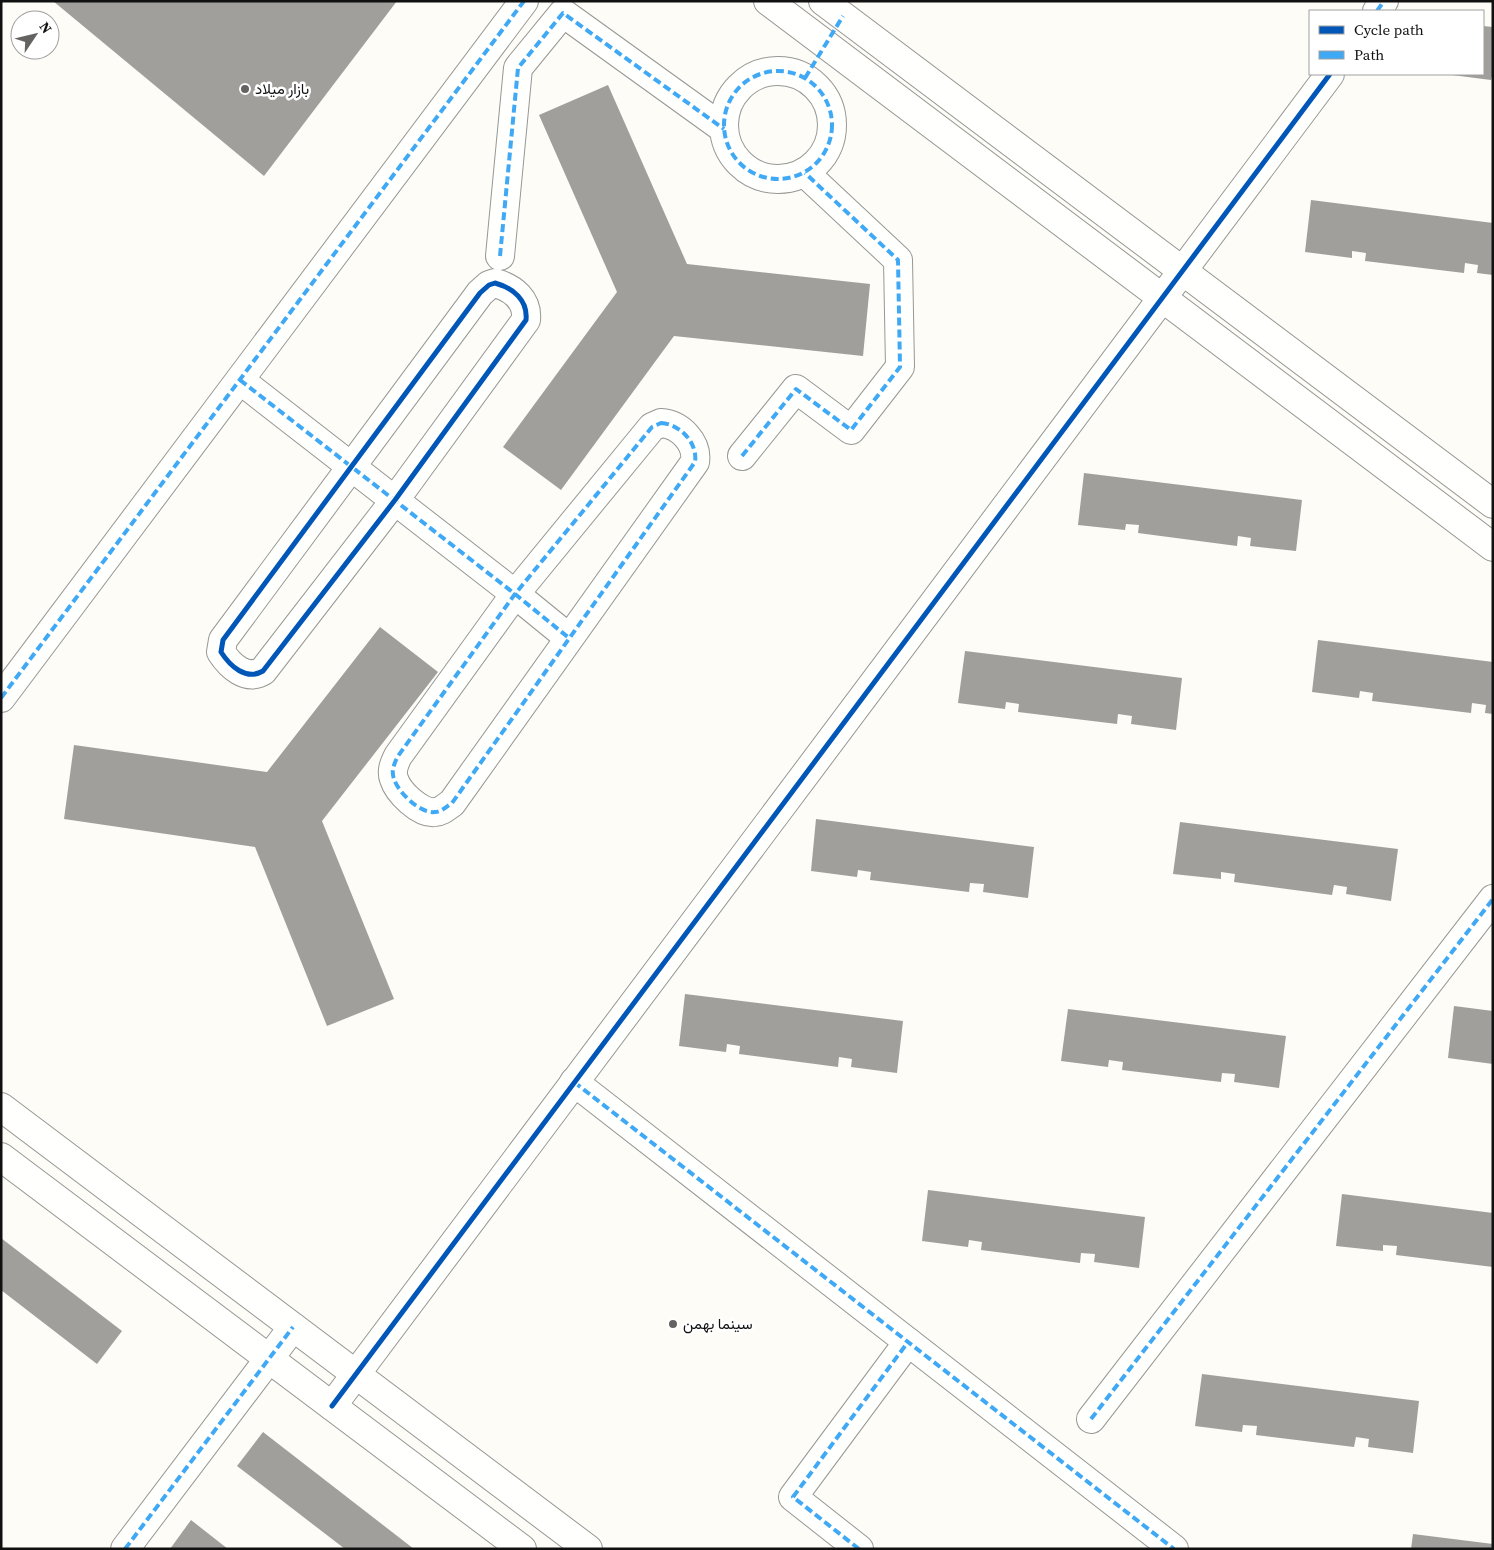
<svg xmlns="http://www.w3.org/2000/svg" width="1494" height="1550" font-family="'Source Serif 4',Vazirmatn,serif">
	<rect width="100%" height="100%" fill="#fdfcf7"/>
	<g fill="#a19f9c">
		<path d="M 53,1 L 397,1 L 264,176 Z"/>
		<path d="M 1483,26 L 1493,27 L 1493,73 L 1491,80 L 1452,75 L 1483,74 Z"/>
		<path d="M 608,85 L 687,264 L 870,284 L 863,356 L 674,336 L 561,490 L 503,447 L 617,292 L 539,115 Z"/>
		<path d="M 1311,200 L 1493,223 L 1493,275 L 1477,273 L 1478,265 L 1465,263 L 1464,273 L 1365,261 L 1366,253 L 1352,251 L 1352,258 L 1305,252 Z"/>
		<path d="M 1084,473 L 1302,500 L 1296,551 L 1250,546 L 1251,538 L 1238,536 L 1237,546 L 1138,533 L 1139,525 L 1126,524 L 1125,530 L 1078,525 Z"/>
		<path d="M 380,627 L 438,672 L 322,821 L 394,999 L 327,1026 L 255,847 L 64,819 L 74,745 L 267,772 Z"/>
		<path d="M 1318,640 L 1493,662 L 1493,714 L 1485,713 L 1486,705 L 1472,703 L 1471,713 L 1372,701 L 1373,693 L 1360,691 L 1359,698 L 1312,692 Z"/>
		<path d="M 965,651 L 1182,678 L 1176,730 L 1131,724 L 1132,716 L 1118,714 L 1117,724 L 1018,712 L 1019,704 L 1006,702 L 1005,709 L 958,703 Z"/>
		<path d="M 816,819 L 1034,847 L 1028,898 L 983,892 L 984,884 L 970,883 L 969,892 L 870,880 L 871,872 L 858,870 L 857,877 L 811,871 Z"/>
		<path d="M 1180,822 L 1398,849 L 1391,901 L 1346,894 L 1347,887 L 1334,885 L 1332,895 L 1234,882 L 1235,874 L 1221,872 L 1221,879 L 1173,874 Z"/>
		<path d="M 685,994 L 903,1021 L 897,1073 L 851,1067 L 852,1059 L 839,1057 L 838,1067 L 739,1054 L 740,1046 L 727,1044 L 726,1052 L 679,1046 Z"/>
		<path d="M 1454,1006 L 1493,1011 L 1493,1064 L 1448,1058 Z"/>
		<path d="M 1068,1009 L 1286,1036 L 1279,1088 L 1234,1082 L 1235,1074 L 1222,1073 L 1221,1082 L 1122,1070 L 1123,1062 L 1109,1060 L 1108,1067 L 1061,1061 Z"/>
		<path d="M 928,1190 L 1145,1217 L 1139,1268 L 1094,1262 L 1095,1254 L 1081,1253 L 1080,1263 L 981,1250 L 982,1242 L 969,1240 L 968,1247 L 922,1241 Z"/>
		<path d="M 1342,1194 L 1493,1213 L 1493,1267 L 1396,1255 L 1397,1246 L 1383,1245 L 1383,1251 L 1336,1246 Z"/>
		<path d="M 1,1238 L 122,1331 L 97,1364 L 1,1290 Z"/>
		<path d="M 1202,1374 L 1419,1401 L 1413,1453 L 1368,1447 L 1369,1439 L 1356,1437 L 1354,1447 L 1256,1435 L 1257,1426 L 1243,1425 L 1242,1432 L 1195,1426 Z"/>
		<path d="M 263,1432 L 414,1549 L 345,1549 L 237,1466 Z"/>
		<path d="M 191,1520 L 228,1549 L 170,1549 Z"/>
		<path d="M 1413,1534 L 1493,1544 L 1493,1549 L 1411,1549 Z"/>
	</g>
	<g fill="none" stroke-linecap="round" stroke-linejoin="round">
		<defs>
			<g id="minor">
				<path d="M 768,1 L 1493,547"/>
				<path d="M 823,1 L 1493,504"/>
				<path d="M 1377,11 L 1384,1"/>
				<circle cx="778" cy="125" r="54"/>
				<path d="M 500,256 L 518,68 L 563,13 L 724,129"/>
				<path d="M 495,283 C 513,288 528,300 526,320 L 395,500 L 263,671 C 246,681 230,666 221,652 L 223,640 L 480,293 L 489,285 Z"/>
				<path d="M 240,380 L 515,594 L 569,638"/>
				<path d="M 661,423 C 680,424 698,443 695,462 L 452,803 C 446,807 441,812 435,812 C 420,814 398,792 394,779 C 391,771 394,764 398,756 L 515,594 L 652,427 Z"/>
				<path d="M 742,456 L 796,389 L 851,430 L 900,367 L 898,260 L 805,173"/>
				<path d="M 1,698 L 524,1"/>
				<path d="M 574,1082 L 1174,1549"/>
				<path d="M 1,1107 L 588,1549"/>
				<path d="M 1,1157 L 522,1549"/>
				<path d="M 332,1406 L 1330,74"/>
				<path d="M 1091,1419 L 1493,899"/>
				<path d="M 125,1549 L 293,1327"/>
				<path d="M 859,1549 L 793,1497 L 908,1342"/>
			</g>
		</defs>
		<use href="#minor" stroke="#979795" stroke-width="30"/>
		<use href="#minor" stroke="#fffffe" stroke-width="28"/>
		<g stroke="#3fa9f5" stroke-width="4" stroke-dasharray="8 4" stroke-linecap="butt">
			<path d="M 1377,11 L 1384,1"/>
			<circle cx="778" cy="125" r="54"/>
			<path d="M 805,78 L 843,16"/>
			<path d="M 500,256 L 518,68 L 563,13 L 724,129"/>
			<path d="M 240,380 L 515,594 L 569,638"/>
			<path d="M 661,423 C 680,424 698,443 695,462 L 452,803 C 446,807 441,812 435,812 C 420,814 398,792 394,779 C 391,771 394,764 398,756 L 515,594 L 652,427 Z"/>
			<path d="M 742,456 L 796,389 L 851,430 L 900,367 L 898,260 L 805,173"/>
			<path d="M 1,698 L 524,1"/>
			<path d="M 574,1082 L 1174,1549"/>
			<path d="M 1091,1419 L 1493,899"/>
			<path d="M 125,1549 L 293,1327"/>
			<path d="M 859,1549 L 793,1497 L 908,1342"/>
		</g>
		<defs>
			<g id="cycleway">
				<path d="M 495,283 C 513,288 528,300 526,320 L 395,500 L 263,671 C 246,681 230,666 221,652 L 223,640 L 480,293 L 489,285 Z"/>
				<path d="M 332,1406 L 1330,74"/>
			</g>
		</defs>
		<use href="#cycleway" stroke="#fff" stroke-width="8"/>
		<use href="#cycleway" stroke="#0057b8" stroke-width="5"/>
	</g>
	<g fill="#646362" stroke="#fff" stroke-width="2">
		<circle cx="245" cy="89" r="5"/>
		<circle cx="673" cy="1324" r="5"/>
	</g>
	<g text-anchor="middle" stroke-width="5" stroke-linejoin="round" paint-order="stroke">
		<g font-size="15" fill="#111" stroke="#fff" text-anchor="start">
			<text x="255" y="94">بازار میلاد</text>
			<text x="683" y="1329">سینما بهمن</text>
		</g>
	</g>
	<rect width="1494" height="1550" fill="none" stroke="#111111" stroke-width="5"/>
	<rect x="1309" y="10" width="175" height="65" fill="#ffffff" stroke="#a0a0a0"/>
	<rect x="1319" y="26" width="25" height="8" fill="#0057b8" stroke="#a0a0a0"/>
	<text x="1354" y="35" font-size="15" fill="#111111">Cycle path</text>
	<rect x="1319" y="51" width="25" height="8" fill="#3fa9f5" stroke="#a0a0a0"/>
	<text x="1354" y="60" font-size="15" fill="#111111">Path</text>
	<g transform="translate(35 35) rotate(55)"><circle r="24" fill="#ffffff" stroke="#a0a0a0"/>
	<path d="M0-4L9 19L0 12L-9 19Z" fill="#646362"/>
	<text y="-8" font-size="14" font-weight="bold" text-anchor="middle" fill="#111111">N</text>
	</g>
</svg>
